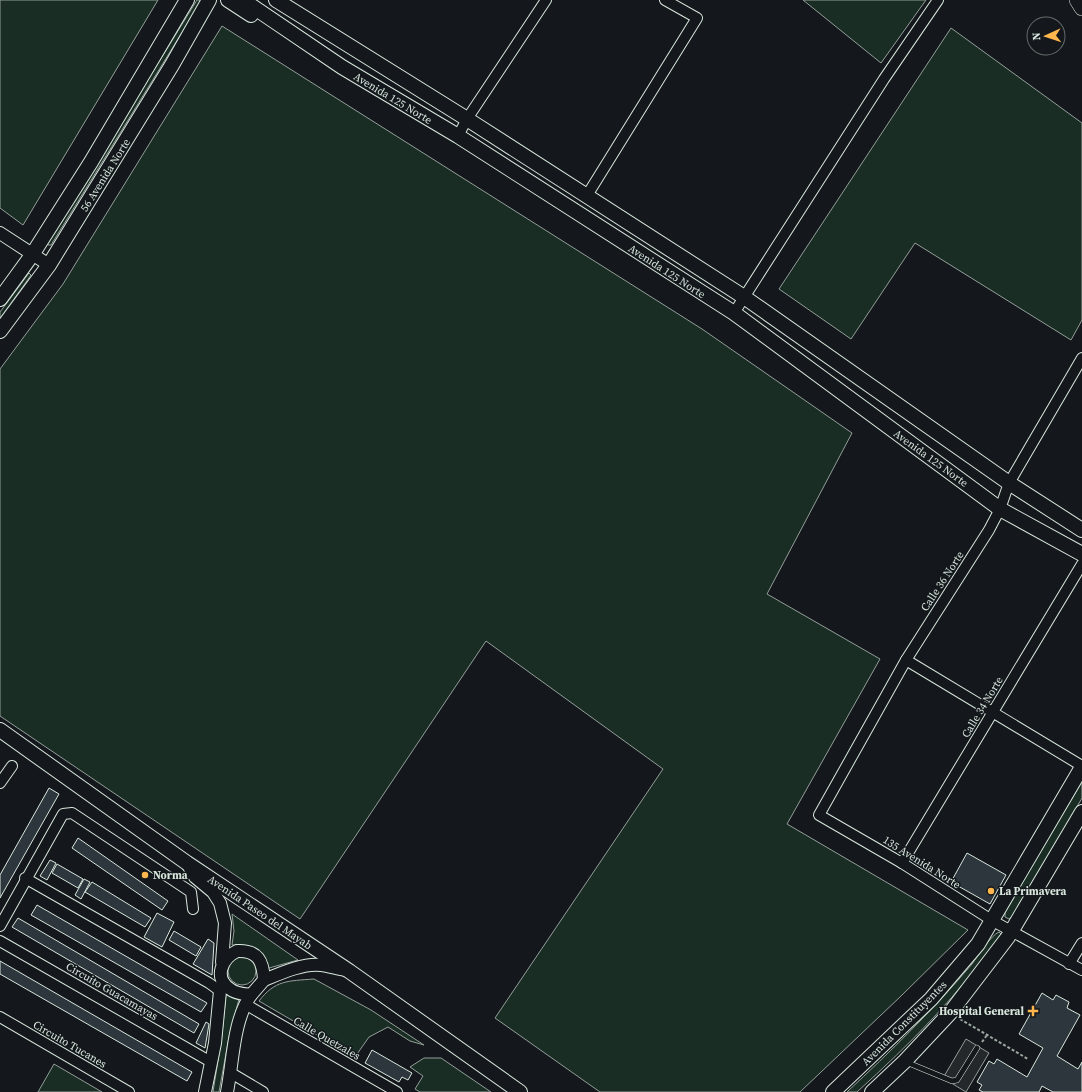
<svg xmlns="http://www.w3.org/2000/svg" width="1082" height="1092" font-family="'Source Serif 4',serif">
	<rect width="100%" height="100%" fill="#14181c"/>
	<g fill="#1a2d24" stroke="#939e99">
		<path d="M 0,0 L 158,0 L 23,225 L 0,208 Z"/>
		<path d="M 197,0 L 202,0 L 51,245 L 48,245 L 47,243 Z"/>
		<path d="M 803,0 L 926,0 L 881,63 Z"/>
		<path d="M 222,26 L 702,329 L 852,433 L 767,594 L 880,659 L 787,824 L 968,930 L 900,997 L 800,1092 L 600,1092 L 495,1018 L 663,769 L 486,641 L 300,919 L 0,716 L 0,369 L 63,284 Z"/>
		<path d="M 951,28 L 1082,123 L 1082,320 L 1071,340 L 915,243 L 851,339 L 779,289 Z"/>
		<path d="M 29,273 L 31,275 L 0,319 L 0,312 Z"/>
		<path d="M 1082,781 L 1082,798 L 1013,916 L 1009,919 L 1005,917 L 1005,912 Z"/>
		<path d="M 232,914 L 298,960 L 269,968 C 259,950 254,944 232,945 L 234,931 Z"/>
		<path d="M 999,932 L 1001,934 C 961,993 910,1044 857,1092 L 847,1092 C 891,1051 933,1010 972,964 C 978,956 991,935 999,932 Z"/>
		<circle cx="242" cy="971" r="14"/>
		<path d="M 314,979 L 371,1010 L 424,1045 L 410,1041 L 388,1027 L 369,1037 L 355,1057 L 259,1001 C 275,980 288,981 314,979 Z"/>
		<path d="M 226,994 L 239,999 L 229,1037 L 219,1092 L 213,1092 L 222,1035 Z"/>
		<path d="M 424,1058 L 441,1058 L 491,1092 L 420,1092 L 415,1089 L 423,1076 L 410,1067 Z"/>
		<path d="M 54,1064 L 102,1092 L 38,1092 Z"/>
	</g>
	<path fill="#24282b" stroke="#939e99" d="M 966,1039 L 989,1053 L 966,1092 L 943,1078 Z"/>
	<g fill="#2c363c" stroke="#d8e6dc">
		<path d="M 49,788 L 59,794 L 0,898 L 0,875 Z"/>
		<path d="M 78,838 L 168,901 L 162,910 L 72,848 Z"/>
		<path d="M 967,853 L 1006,875 L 990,904 L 951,882 Z"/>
		<path d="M 50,860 L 56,863 L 47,880 L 40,876 Z"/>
		<path d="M 57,864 L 83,879 L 78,888 L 52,873 Z"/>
		<path d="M 84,879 L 90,882 L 81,899 L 75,895 Z"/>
		<path d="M 92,882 L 151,918 L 145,927 L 85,892 Z"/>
		<path d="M 37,905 L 207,1003 L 201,1012 L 31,915 Z"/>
		<path d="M 157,913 L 174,922 L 162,947 L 144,937 Z"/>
		<path d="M 18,918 L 199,1024 L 194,1033 L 12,927 Z"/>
		<path d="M 174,931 L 201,947 L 196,956 L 169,940 Z"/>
		<path d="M 208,939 L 214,943 L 212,975 L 193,964 Z"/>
		<path d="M 0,961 L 192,1072 L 187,1081 L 0,974 Z"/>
		<path d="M 1042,993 L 1053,1000 L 1056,995 L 1069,1002 L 1067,1008 L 1080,1015 L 1057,1056 L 1078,1069 L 1082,1062 L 1082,1092 L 1053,1092 L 1042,1086 L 1039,1092 L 983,1092 L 979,1090 L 982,1085 L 977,1082 L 989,1061 L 994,1064 L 997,1059 L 1027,1077 L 1043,1048 L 1019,1034 Z"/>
		<path d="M 206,1022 L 209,1024 L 205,1048 L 196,1043 Z"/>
		<path d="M 372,1050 L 412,1073 L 408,1080 L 402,1077 L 399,1082 L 365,1063 Z"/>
	</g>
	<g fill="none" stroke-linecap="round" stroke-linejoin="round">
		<defs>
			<path id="service" d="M 906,1062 L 952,1081 L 957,1080 L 977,1048"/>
			<g id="minor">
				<path d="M 458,136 L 467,119 L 546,0"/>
				<path d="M 586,197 L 697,18 L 665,0"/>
				<path d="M 734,313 L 884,79 L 938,0"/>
				<path d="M 1082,358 L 1009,483 L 1000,509 L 989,530 L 906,660 L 819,815 L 902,863 L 993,921 L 1082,970"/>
				<path d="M 906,660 L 1082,766"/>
				<path d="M 0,783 L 12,766"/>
				<path d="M 902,863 L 1082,564"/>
				<path d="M 25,878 L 209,983 L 220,991"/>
				<path d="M 0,926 L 63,814 L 72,813 L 191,892 L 193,909"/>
				<path d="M 0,941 L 211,1062"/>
				<path d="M 1069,964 L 1082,943"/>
				<path d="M 245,1004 L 397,1092"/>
				<path d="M 0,1017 L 129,1092"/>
				<path d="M 231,1073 L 263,1092"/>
			</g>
			<g id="tertiary">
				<path d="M 0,233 L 49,265"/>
				<path d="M 187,863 L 195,877 L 213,892 L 220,903 L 225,923 L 222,962"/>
				<path d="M 237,951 C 258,950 263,961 264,980 L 251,995 C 244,994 236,994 230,989 C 213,978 222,958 237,951 Z"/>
				<path d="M 264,980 C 281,973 303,963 321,965 C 329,966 338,969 346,970"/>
				<path d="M 205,1092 L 215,1043 L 220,991 L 223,982"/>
				<path d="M 227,1092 C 233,1062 233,1020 251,995"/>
			</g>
			<g id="secondary">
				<path d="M 228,0 L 251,15"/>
				<path d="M 243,0 L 342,67 L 458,136 L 734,313 L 1000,509 L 1082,554"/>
				<path d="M 276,0 L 467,119 L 744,297 L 1009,483 L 1082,530"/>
				<path d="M 0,299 L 32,255 L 91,162 L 187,0"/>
				<path d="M 0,331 L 49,265 L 172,65 L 209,0"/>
				<path d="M 0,730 L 187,863 L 349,971 L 520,1092"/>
				<path d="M 833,1092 L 931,999 L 978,944 L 1082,767"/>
				<path d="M 872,1092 L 905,1061 L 950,1013 L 1008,937 L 1082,812"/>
			</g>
			<path id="primary" d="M 1077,0 L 1082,8"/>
		</defs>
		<use href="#service" stroke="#d8e6dc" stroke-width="6"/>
		<use href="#minor" stroke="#d8e6dc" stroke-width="12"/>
		<use href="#tertiary" stroke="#d8e6dc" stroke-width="14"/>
		<use href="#secondary" stroke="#d8e6dc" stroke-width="16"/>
		<use href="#primary" stroke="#d8e6dc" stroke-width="16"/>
		<g stroke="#9da8a2" stroke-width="2" stroke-dasharray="3 2" stroke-linecap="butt">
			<path d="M 960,1019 L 1028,1059"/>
			<path d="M 982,1042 L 987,1035"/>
		</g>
		<use href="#service" stroke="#14181c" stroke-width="5"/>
		<use href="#minor" stroke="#14181c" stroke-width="10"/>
		<use href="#tertiary" stroke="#14181c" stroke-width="12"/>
		<use href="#secondary" stroke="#14181c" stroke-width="14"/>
		<use href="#primary" stroke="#14181c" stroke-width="15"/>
	</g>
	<g fill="#ffb74d" stroke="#14181c" stroke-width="1.5">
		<circle cx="145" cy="875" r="4"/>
		<circle cx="991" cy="891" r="4"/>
		<path d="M1031 1005h4v4h4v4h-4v4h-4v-4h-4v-4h4z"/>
	</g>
	<g text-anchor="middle" stroke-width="3" stroke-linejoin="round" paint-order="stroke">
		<g font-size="11" fill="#d8e6dc" stroke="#14181c">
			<text transform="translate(393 98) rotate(31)" y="4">Avenida 125 Norte</text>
			<text transform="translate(105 175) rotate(-58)" y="4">56 Avenida Norte</text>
			<text transform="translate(667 271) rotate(33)" y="4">Avenida 125 Norte</text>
			<text transform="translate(931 458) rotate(36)" y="4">Avenida 125 Norte</text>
			<text transform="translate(942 581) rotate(-57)" y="4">Calle 36 Norte</text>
			<text transform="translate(982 707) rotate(-59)" y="4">Calle 34 Norte</text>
			<text transform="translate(922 862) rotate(32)" y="4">135 Avenida Norte</text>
			<text transform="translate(260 912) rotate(34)" y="4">Avenida Paseo del Mayab</text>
			<text transform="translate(112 991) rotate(30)" y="4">Circuito Guacamayas</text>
			<text transform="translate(904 1023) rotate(-45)" y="4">Avenida Constituyentes</text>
			<text transform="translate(327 1038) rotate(30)" y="4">Calle Quetzales</text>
			<text transform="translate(70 1044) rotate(30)" y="4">Circuito Tucanes</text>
		</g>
		<g font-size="11" font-weight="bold" fill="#d8e6dc" stroke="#14181c" text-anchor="start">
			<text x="153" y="879">Norma</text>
			<text x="999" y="895">La Primavera</text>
			<text x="1024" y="1015" text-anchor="end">Hospital General</text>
		</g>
	</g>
	<g transform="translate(1046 36) rotate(267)"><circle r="19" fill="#14181c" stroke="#626a69"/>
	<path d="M0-3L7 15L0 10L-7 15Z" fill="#ffb74d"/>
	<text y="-6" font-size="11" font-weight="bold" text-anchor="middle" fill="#d8e6dc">N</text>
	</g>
</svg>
